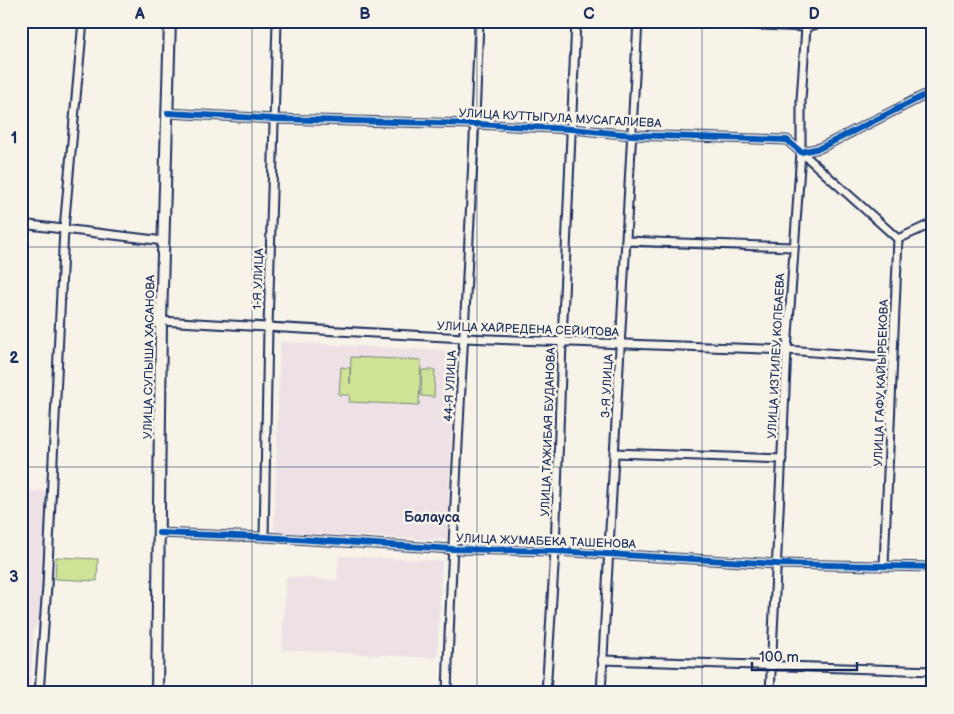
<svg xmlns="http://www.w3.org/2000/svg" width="954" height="714" font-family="'Balsamiq Sans',sans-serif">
	<rect width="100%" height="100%" fill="#f7f3e8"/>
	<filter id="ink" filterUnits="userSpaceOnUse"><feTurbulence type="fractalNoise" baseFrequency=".02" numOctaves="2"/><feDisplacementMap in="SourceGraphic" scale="10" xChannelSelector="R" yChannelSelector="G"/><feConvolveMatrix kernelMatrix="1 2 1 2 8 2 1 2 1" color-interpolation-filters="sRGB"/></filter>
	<g filter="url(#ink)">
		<g fill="#eee1e6">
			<path d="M 280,342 L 455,351 L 447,540 L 274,532 Z"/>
			<path d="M 48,490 L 39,628 L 34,627 L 30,693 L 21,693 L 21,492 Z"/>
			<path d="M 339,556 L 442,561 L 437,658 L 282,650 L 286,577 L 337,580 Z"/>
		</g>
		<g fill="#cfe397" stroke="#75897a">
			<path d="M 351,357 L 421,360 L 419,405 L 349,402 L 350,395 L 339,395 L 341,367 L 350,368 L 350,384 Z"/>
			<path d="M 422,370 L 435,370 L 434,397 L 421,396 Z"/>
			<path d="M 56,557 L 98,559 L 97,581 L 55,579 Z"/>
		</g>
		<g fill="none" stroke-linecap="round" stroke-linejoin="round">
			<defs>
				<g id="street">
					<path d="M 671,21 L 806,27 L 830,21"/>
					<path d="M 168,113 L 274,119 L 475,124 L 572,129 L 632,135 L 787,140 L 801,152 L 820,148 L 933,91"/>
					<path d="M 801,152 L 898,239"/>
					<path d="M 21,224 L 164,241"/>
					<path d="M 626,241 L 793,247"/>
					<path d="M 161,321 L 464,338 L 787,350 L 893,358"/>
					<path d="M 614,453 L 782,459"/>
					<path d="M 159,533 L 264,537 L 452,549 L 555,551 L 777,564 L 933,567"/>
					<path d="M 264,537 L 268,328 L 277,21"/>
					<path d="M 884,565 L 898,239 L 933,223"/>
					<path d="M 602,660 L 933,671"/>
					<path d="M 39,693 L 47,586 L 64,229 L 83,21"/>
					<path d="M 447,693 C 454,469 471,245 479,21"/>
					<path d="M 546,693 L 555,551 L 562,342 L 576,21"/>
					<path d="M 601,693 L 638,21"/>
					<path d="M 770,693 L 787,350 L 801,152 L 801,100 L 806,27 L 804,21"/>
				</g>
				<path id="secondary" d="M 157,693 L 161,321 L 170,21"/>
			</defs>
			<use href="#street" stroke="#1b2f5e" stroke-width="11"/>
			<use href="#secondary" stroke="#1b2f5e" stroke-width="14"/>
			<use href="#street" stroke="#f7f3e8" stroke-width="7"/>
			<use href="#secondary" stroke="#f7f3e8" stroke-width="10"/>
			<defs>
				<g id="cycleway">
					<path d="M 168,113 L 274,119 L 475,124 L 572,129 L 632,135 L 787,140 L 801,152 L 820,148 L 933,91"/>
					<path d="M 159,533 L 264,537 L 452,549 L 555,551 L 777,564 L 933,567"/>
				</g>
			</defs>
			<use href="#cycleway" stroke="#f7f3e8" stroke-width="9"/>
			<use href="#cycleway" stroke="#0057b8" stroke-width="6"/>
		</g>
	</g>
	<path fill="none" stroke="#1b2f5e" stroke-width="1" stroke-opacity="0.55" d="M 252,21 L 252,693M 477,21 L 477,693M 702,21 L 702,693M 21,247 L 933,247M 21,467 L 933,467"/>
	<g text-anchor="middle" stroke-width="5" stroke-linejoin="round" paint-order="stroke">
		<g font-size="12" fill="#1b2f5e" stroke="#f7f3e8">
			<text transform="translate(560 118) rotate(3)" y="4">УЛИЦА КУТТЫГУЛА МУСАГАЛИЕВА</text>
			<text transform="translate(258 279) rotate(-88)" y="4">1-Я УЛИЦА</text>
			<text transform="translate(528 329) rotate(2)" y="4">УЛИЦА ХАЙРЕДЕНА СЕЙИТОВА</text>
			<text transform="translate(776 356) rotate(-87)" y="4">УЛИЦА ИЗТИЛЕУ КОПБАЕВА</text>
			<text transform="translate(149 357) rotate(-89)" y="4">УЛИЦА СУПЫША ХАСАНОВА</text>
			<text transform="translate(881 383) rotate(-88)" y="4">УЛИЦА ГАФУ КАЙЫРБЕКОВА</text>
			<text transform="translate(450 386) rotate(-87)" y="4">44-Я УЛИЦА</text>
			<text transform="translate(607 386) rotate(-87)" y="4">3-Я УЛИЦА</text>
			<text transform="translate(548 432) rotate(-88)" y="4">УЛИЦА ТАЖИБАЯ БУДАНОВА</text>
			<text transform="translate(546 541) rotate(2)" y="4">УЛИЦА ЖУМАБЕКА ТАШЕНОВА</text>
		</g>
		<g font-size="14" font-weight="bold" fill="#1b2f5e" stroke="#f7f3e8">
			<text x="432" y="522">Балауса</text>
		</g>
	</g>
	<rect width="954" height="714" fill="none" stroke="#f7f3e8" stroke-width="55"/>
	<path d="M752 662v8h105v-8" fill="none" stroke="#1b2f5e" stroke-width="2.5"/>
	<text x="759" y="662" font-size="15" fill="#1b2f5e" stroke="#f7f3e8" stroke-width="4" paint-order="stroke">100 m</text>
	<rect x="28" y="28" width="898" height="658" fill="none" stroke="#1b2f5e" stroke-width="2"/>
	<g font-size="16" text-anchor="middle" font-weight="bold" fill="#1b2f5e">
		<text x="140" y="19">A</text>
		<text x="365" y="19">B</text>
		<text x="589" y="19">C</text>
		<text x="814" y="19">D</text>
		<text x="14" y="143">1</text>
		<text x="14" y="363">2</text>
		<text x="14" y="582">3</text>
	</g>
</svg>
